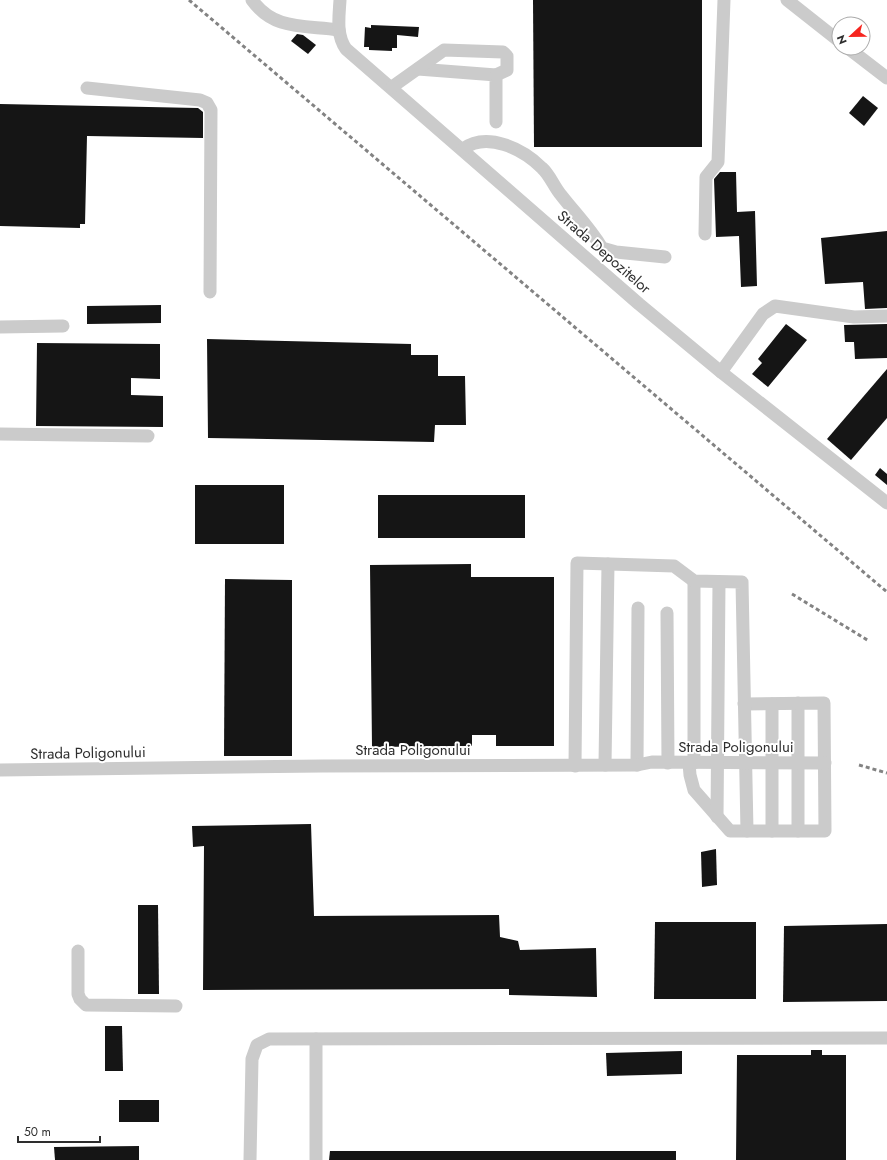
<svg xmlns="http://www.w3.org/2000/svg" width="887" height="1160" font-family="Jost,sans-serif">
	<rect width="100%" height="100%" fill="#fff"/>
	<g fill="#151515">
		<path d="M 533,0 L 702,0 L 702,147 L 534,147 Z"/>
		<path d="M 371,25 L 419,27 L 418,37 L 397,35 L 397,48 L 392,48 L 392,51 L 369,50 L 369,47 L 364,47 L 365,27 L 371,28 Z"/>
		<path d="M 297,34 L 303,35 L 316,45 L 308,54 L 291,41 Z"/>
		<path d="M 863,96 L 878,108 L 864,126 L 849,113 Z"/>
		<path d="M 0,104 L 198,108 L 203,112 L 203,138 L 87,136 L 85,224 L 80,224 L 80,228 L 0,226 Z"/>
		<path d="M 720,172 L 736,172 L 737,212 L 755,211 L 757,286 L 741,287 L 739,236 L 716,237 L 714,179 Z"/>
		<path d="M 887,231 L 887,308 L 865,309 L 863,282 L 825,284 L 821,238 Z"/>
		<path d="M 161,305 L 161,323 L 87,324 L 87,306 Z"/>
		<path d="M 786,324 L 807,340 L 768,387 L 752,374 L 762,363 L 758,359 Z"/>
		<path d="M 887,324 L 887,358 L 855,359 L 854,342 L 845,342 L 844,325 Z"/>
		<path d="M 207,339 L 411,344 L 411,355 L 438,355 L 438,376 L 465,376 L 466,425 L 435,425 L 434,442 L 208,438 Z"/>
		<path d="M 37,343 L 160,344 L 160,379 L 131,378 L 131,395 L 163,396 L 163,427 L 36,426 Z"/>
		<path d="M 887,369 L 887,418 L 851,460 L 827,439 Z"/>
		<path d="M 880,468 L 887,474 L 887,485 L 875,475 Z"/>
		<rect x="195" y="485" width="89" height="59"/>
		<rect x="378" y="495" width="147" height="43"/>
		<path d="M 471,564 L 471,577 L 554,577 L 554,746 L 496,746 L 496,735 L 472,735 L 472,746 L 372,747 L 370,565 Z"/>
		<path d="M 225,579 L 292,580 L 292,756 L 224,756 Z"/>
		<path d="M 311,824 L 314,916 L 499,915 L 500,937 L 518,941 L 520,950 L 596,948 L 597,997 L 509,995 L 509,989 L 203,990 L 204,846 L 193,847 L 192,826 Z"/>
		<path d="M 716,849 L 717,885 L 702,887 L 701,852 Z"/>
		<path d="M 138,905 L 158,905 L 159,994 L 138,994 Z"/>
		<path d="M 655,922 L 756,922 L 756,999 L 654,999 Z"/>
		<path d="M 887,924 L 887,1001 L 783,1002 L 784,926 Z"/>
		<path d="M 105,1026 L 122,1026 L 123,1071 L 105,1071 Z"/>
		<path d="M 811,1050 L 822,1050 L 822,1055 L 846,1055 L 846,1160 L 736,1160 L 737,1055 L 811,1055 Z"/>
		<path d="M 682,1051 L 682,1074 L 607,1076 L 606,1053 Z"/>
		<rect x="119" y="1100" width="40" height="22"/>
		<path d="M 139,1146 L 139,1160 L 55,1160 L 54,1147 Z"/>
		<path d="M 330,1151 L 676,1151 L 676,1160 L 329,1160 Z"/>
	</g>
	<g fill="none" stroke-linecap="round" stroke-linejoin="round">
		<g stroke="#cbcbcb" stroke-width="13">
			<path d="M 252,0 C 274,31 305,25 339,30"/>
			<path d="M 340,0 C 339,17 336,35 346,49 L 639,304 L 721,372 L 887,503"/>
			<path d="M 787,0 L 839,41"/>
			<path d="M 848,48 L 887,78"/>
			<path d="M 418,69 L 496,75 L 496,122"/>
			<path d="M 392,87 L 444,50 L 503,52 L 507,56 L 507,70 L 496,75"/>
			<path d="M 87,88 L 200,100 L 207,103 L 211,110 L 210,292"/>
			<path d="M 463,149 C 487,131 523,149 542,168 C 550,175 554,187 561,195 C 575,213 590,228 602,248 L 616,252 L 665,257"/>
			<path d="M 705,234 L 706,177 L 718,162 L 724,0"/>
			<path d="M 0,327 L 63,326"/>
			<path d="M 721,372 L 763,314 L 775,306 L 854,317 L 887,316"/>
			<path d="M 0,434 L 148,436"/>
			<path d="M 667,613 L 668,763"/>
			<path d="M 798,703 L 798,831"/>
			<path d="M 689,763 L 690,775 L 694,790 L 730,831 L 825,831 L 824,703 L 744,704"/>
			<path d="M 694,763 L 694,581"/>
			<path d="M 605,765 L 608,564"/>
			<path d="M 637,765 L 638,608"/>
			<path d="M 575,766 L 577,563 L 674,566 L 694,581 L 742,582 L 747,831"/>
			<path d="M 0,770 L 322,766 L 637,765 L 652,762 L 825,763"/>
			<path d="M 717,817 L 719,582"/>
			<path d="M 772,831 L 772,704"/>
			<path d="M 78,951 L 78,994 L 80,999 L 86,1005 L 176,1006"/>
			<path d="M 250,1160 L 252,1059 L 257,1045 L 269,1039 L 887,1038"/>
			<path d="M 316,1160 L 316,1039"/>
		</g>
		<g stroke="#838383" stroke-width="3" stroke-dasharray="4 3" stroke-linecap="butt">
			<path d="M 189,0 L 887,592"/>
			<path d="M 792,594 L 869,641"/>
			<path d="M 859,765 L 887,773"/>
		</g>
	</g>
	<g text-anchor="middle" stroke-width="4" stroke-linejoin="round" paint-order="stroke">
		<g font-size="15" fill="#2e2e2e" stroke="#fff">
			<text transform="translate(604 252) rotate(41)" y="5">Strada Depozitelor</text>
			<text x="736" y="752">Strada Poligonului</text>
			<text x="413" y="755">Strada Poligonului</text>
			<text transform="translate(88 753) rotate(-1)" y="5">Strada Poligonului</text>
		</g>
	</g>
	<g transform="translate(851 36) rotate(248)"><circle r="19" fill="#ffffff" stroke="#ababab"/>
	<path d="M0-3L7 15L0 10L-7 15Z" fill="#f6251f"/>
	<text y="-6" font-size="11" font-weight="bold" text-anchor="middle" fill="#2e2e2e">N</text>
	</g>
	<path d="M18 1136v6h82v-6" fill="none" stroke="#2e2e2e" stroke-width="2"/>
	<text x="24" y="1136" font-size="12" fill="#2e2e2e" stroke="#ffffff" stroke-width="3" paint-order="stroke">50 m</text>
</svg>
